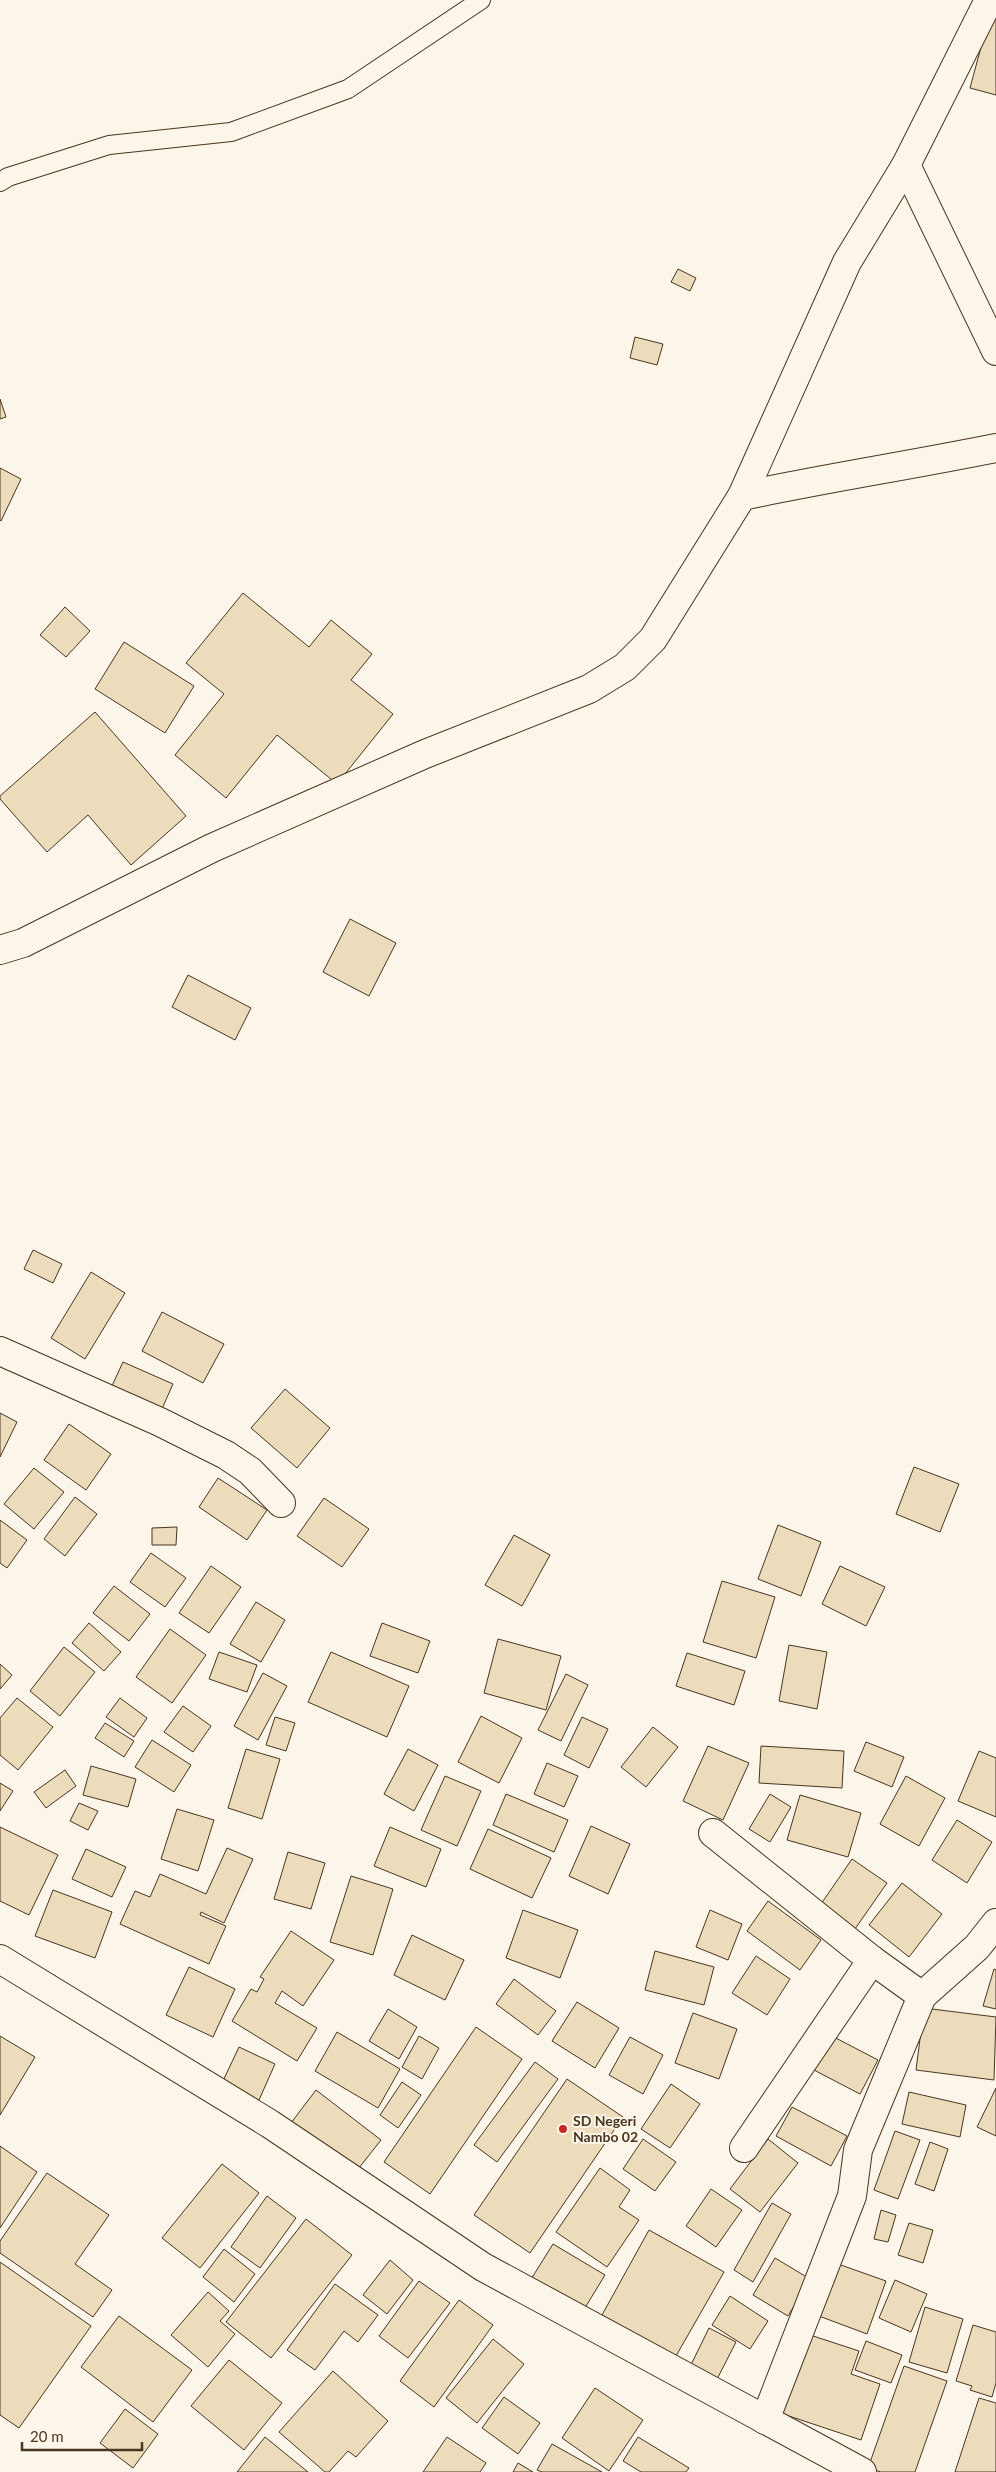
<svg xmlns="http://www.w3.org/2000/svg" width="996" height="2472" font-family="Lato,sans-serif">
	<rect width="100%" height="100%" fill="#fbf6e9"/>
	<g fill="#ecdcbc" stroke="#4a3520">
		<path d="M 990,14 L 996,15 L 996,95 L 970,88 Z"/>
		<path d="M 678,269 L 696,278 L 690,291 L 671,282 Z"/>
		<path d="M 635,337 L 663,344 L 657,365 L 630,358 Z"/>
		<path d="M 0,399 L 6,417 L 0,419 Z"/>
		<path d="M 0,468 L 21,479 L 1,521 L 0,520 Z"/>
		<path d="M 243,593 L 309,647 L 331,620 L 372,654 L 351,680 L 393,714 L 337,784 L 277,735 L 226,798 L 175,755 L 224,694 L 186,663 Z"/>
		<path d="M 65,607 L 90,631 L 66,657 L 40,635 Z"/>
		<path d="M 124,642 L 194,686 L 165,733 L 95,689 Z"/>
		<path d="M 95,712 L 186,816 L 131,865 L 88,815 L 47,852 L 0,799 L 0,796 Z"/>
		<path d="M 350,919 L 396,943 L 369,996 L 323,972 Z"/>
		<path d="M 188,975 L 251,1008 L 235,1040 L 172,1007 Z"/>
		<path d="M 33,1250 L 62,1264 L 53,1283 L 24,1269 Z"/>
		<path d="M 91,1272 L 125,1293 L 85,1359 L 51,1338 Z"/>
		<path d="M 162,1312 L 224,1344 L 203,1383 L 142,1351 Z"/>
		<path d="M 123,1362 L 173,1384 L 161,1411 L 111,1388 Z"/>
		<path d="M 285,1389 L 330,1428 L 297,1468 L 251,1428 Z"/>
		<path d="M 0,1413 L 17,1422 L 0,1457 Z"/>
		<path d="M 69,1424 L 111,1454 L 86,1490 L 44,1460 Z"/>
		<path d="M 914,1467 L 959,1484 L 940,1532 L 896,1514 Z"/>
		<path d="M 34,1468 L 64,1492 L 34,1529 L 4,1504 Z"/>
		<path d="M 218,1478 L 267,1510 L 247,1540 L 199,1507 Z"/>
		<path d="M 75,1497 L 97,1514 L 65,1556 L 44,1539 Z"/>
		<path d="M 324,1498 L 369,1529 L 342,1567 L 297,1536 Z"/>
		<path d="M 0,1520 L 27,1540 L 7,1568 L 0,1563 Z"/>
		<path d="M 778,1525 L 821,1542 L 801,1596 L 758,1579 Z"/>
		<path d="M 177,1527 L 176,1545 L 152,1545 L 152,1528 Z"/>
		<path d="M 514,1535 L 550,1555 L 522,1606 L 485,1585 Z"/>
		<path d="M 151,1553 L 186,1578 L 165,1607 L 130,1582 Z"/>
		<path d="M 211,1566 L 241,1587 L 209,1633 L 179,1613 Z"/>
		<path d="M 840,1566 L 885,1587 L 866,1626 L 822,1604 Z"/>
		<path d="M 722,1581 L 775,1597 L 756,1658 L 703,1642 Z"/>
		<path d="M 114,1586 L 150,1614 L 129,1641 L 93,1613 Z"/>
		<path d="M 256,1602 L 285,1620 L 261,1662 L 230,1644 Z"/>
		<path d="M 89,1623 L 121,1652 L 104,1671 L 72,1643 Z"/>
		<path d="M 382,1623 L 430,1641 L 418,1673 L 370,1656 Z"/>
		<path d="M 170,1629 L 206,1655 L 172,1703 L 136,1677 Z"/>
		<path d="M 498,1639 L 561,1656 L 546,1710 L 484,1693 Z"/>
		<path d="M 789,1645 L 827,1652 L 817,1709 L 779,1701 Z"/>
		<path d="M 64,1647 L 95,1672 L 60,1716 L 30,1691 Z"/>
		<path d="M 219,1652 L 257,1665 L 247,1692 L 209,1679 Z"/>
		<path d="M 331,1652 L 409,1686 L 387,1737 L 308,1702 Z"/>
		<path d="M 687,1653 L 745,1671 L 734,1705 L 676,1686 Z"/>
		<path d="M 0,1664 L 12,1675 L 0,1689 Z"/>
		<path d="M 263,1673 L 287,1686 L 258,1740 L 234,1726 Z"/>
		<path d="M 566,1674 L 588,1685 L 561,1741 L 538,1730 Z"/>
		<path d="M 17,1698 L 53,1727 L 18,1770 L 0,1755 L 0,1718 Z"/>
		<path d="M 120,1698 L 147,1718 L 134,1737 L 106,1717 Z"/>
		<path d="M 183,1706 L 211,1726 L 193,1752 L 164,1732 Z"/>
		<path d="M 481,1716 L 522,1738 L 499,1783 L 458,1762 Z"/>
		<path d="M 275,1717 L 295,1723 L 286,1751 L 266,1745 Z"/>
		<path d="M 582,1717 L 608,1729 L 589,1768 L 564,1755 Z"/>
		<path d="M 105,1723 L 134,1741 L 124,1757 L 95,1738 Z"/>
		<path d="M 653,1727 L 678,1747 L 646,1787 L 621,1767 Z"/>
		<path d="M 152,1740 L 191,1765 L 174,1792 L 135,1767 Z"/>
		<path d="M 866,1742 L 904,1757 L 892,1787 L 854,1771 Z"/>
		<path d="M 708,1746 L 749,1763 L 723,1820 L 683,1801 Z"/>
		<path d="M 761,1746 L 844,1751 L 842,1788 L 759,1783 Z"/>
		<path d="M 246,1749 L 280,1759 L 262,1819 L 228,1808 Z"/>
		<path d="M 408,1749 L 438,1765 L 414,1811 L 384,1794 Z"/>
		<path d="M 979,1751 L 996,1758 L 996,1817 L 958,1801 Z"/>
		<path d="M 547,1763 L 578,1776 L 564,1807 L 534,1794 Z"/>
		<path d="M 91,1766 L 136,1779 L 128,1807 L 83,1795 Z"/>
		<path d="M 65,1770 L 76,1786 L 46,1808 L 34,1792 Z"/>
		<path d="M 445,1776 L 481,1791 L 457,1846 L 421,1830 Z"/>
		<path d="M 906,1776 L 945,1798 L 919,1846 L 880,1824 Z"/>
		<path d="M 0,1783 L 13,1791 L 0,1811 Z"/>
		<path d="M 506,1794 L 568,1820 L 554,1852 L 493,1825 Z"/>
		<path d="M 770,1794 L 791,1807 L 770,1842 L 749,1829 Z"/>
		<path d="M 800,1795 L 861,1813 L 848,1857 L 787,1840 Z"/>
		<path d="M 79,1803 L 98,1811 L 88,1830 L 70,1821 Z"/>
		<path d="M 177,1809 L 214,1820 L 198,1871 L 161,1859 Z"/>
		<path d="M 957,1820 L 992,1842 L 967,1883 L 932,1860 Z"/>
		<path d="M 591,1826 L 630,1844 L 608,1894 L 569,1876 Z"/>
		<path d="M 0,1827 L 58,1855 L 29,1915 L 0,1901 Z"/>
		<path d="M 390,1827 L 441,1849 L 426,1887 L 374,1866 Z"/>
		<path d="M 488,1829 L 551,1858 L 532,1898 L 470,1869 Z"/>
		<path d="M 227,1848 L 253,1859 L 224,1923 L 201,1912 L 200,1915 L 226,1926 L 209,1964 L 120,1924 L 135,1891 L 150,1897 L 160,1874 L 206,1894 Z"/>
		<path d="M 86,1849 L 126,1867 L 112,1897 L 72,1879 Z"/>
		<path d="M 288,1852 L 325,1863 L 311,1909 L 274,1899 Z"/>
		<path d="M 852,1859 L 887,1883 L 855,1929 L 821,1904 Z"/>
		<path d="M 351,1876 L 393,1889 L 373,1955 L 330,1942 Z"/>
		<path d="M 902,1883 L 942,1914 L 909,1957 L 869,1925 Z"/>
		<path d="M 53,1890 L 112,1912 L 95,1958 L 35,1936 Z"/>
		<path d="M 768,1901 L 821,1940 L 800,1970 L 747,1931 Z"/>
		<path d="M 523,1910 L 578,1930 L 560,1978 L 506,1958 Z"/>
		<path d="M 710,1910 L 742,1924 L 728,1960 L 696,1947 Z"/>
		<path d="M 291,1931 L 334,1960 L 303,2006 L 282,1991 L 275,2003 L 317,2028 L 297,2061 L 232,2021 L 251,1989 L 257,1992 L 264,1979 L 260,1977 Z"/>
		<path d="M 412,1935 L 464,1960 L 445,2000 L 394,1975 Z"/>
		<path d="M 655,1951 L 714,1967 L 704,2005 L 645,1990 Z"/>
		<path d="M 756,1956 L 790,1979 L 767,2015 L 732,1993 Z"/>
		<path d="M 189,1967 L 235,1989 L 213,2037 L 166,2015 Z"/>
		<path d="M 994,1969 L 996,1970 L 996,2009 L 983,2006 Z"/>
		<path d="M 514,1979 L 556,2011 L 538,2035 L 496,2004 Z"/>
		<path d="M 577,2002 L 619,2028 L 595,2068 L 552,2041 Z"/>
		<path d="M 924,2008 L 996,2017 L 994,2080 L 916,2070 Z"/>
		<path d="M 388,2009 L 417,2027 L 399,2059 L 369,2041 Z"/>
		<path d="M 693,2013 L 737,2029 L 719,2079 L 675,2063 Z"/>
		<path d="M 476,2027 L 522,2059 L 430,2194 L 384,2162 Z"/>
		<path d="M 337,2032 L 400,2069 L 378,2108 L 315,2071 Z"/>
		<path d="M 830,2035 L 878,2060 L 860,2094 L 812,2069 Z"/>
		<path d="M 0,2036 L 35,2057 L 0,2115 Z"/>
		<path d="M 419,2036 L 439,2048 L 422,2079 L 402,2067 Z"/>
		<path d="M 630,2037 L 663,2055 L 643,2094 L 609,2075 Z"/>
		<path d="M 239,2047 L 275,2064 L 259,2100 L 222,2083 Z"/>
		<path d="M 535,2062 L 558,2079 L 497,2162 L 474,2145 Z"/>
		<path d="M 567,2079 L 623,2117 L 530,2253 L 474,2215 Z"/>
		<path d="M 402,2082 L 421,2095 L 398,2128 L 380,2115 Z"/>
		<path d="M 671,2084 L 700,2104 L 670,2148 L 641,2129 Z"/>
		<path d="M 996,2088 L 996,2136 L 977,2127 Z"/>
		<path d="M 316,2090 L 381,2140 L 355,2173 L 291,2123 Z"/>
		<path d="M 909,2092 L 966,2105 L 960,2137 L 902,2124 Z"/>
		<path d="M 792,2107 L 847,2136 L 831,2166 L 776,2136 Z"/>
		<path d="M 895,2131 L 920,2140 L 898,2199 L 874,2190 Z"/>
		<path d="M 643,2139 L 676,2162 L 655,2191 L 623,2169 Z"/>
		<path d="M 768,2139 L 798,2163 L 760,2212 L 730,2189 Z"/>
		<path d="M 930,2142 L 948,2149 L 934,2191 L 915,2184 Z"/>
		<path d="M 0,2146 L 37,2172 L 0,2228 Z"/>
		<path d="M 222,2164 L 259,2193 L 200,2268 L 162,2238 Z"/>
		<path d="M 600,2168 L 630,2190 L 619,2207 L 639,2220 L 607,2267 L 556,2232 Z"/>
		<path d="M 47,2173 L 109,2215 L 75,2264 L 112,2290 L 93,2317 L 0,2253 L 0,2241 Z"/>
		<path d="M 711,2189 L 742,2210 L 716,2247 L 686,2226 Z"/>
		<path d="M 267,2196 L 296,2218 L 260,2268 L 231,2247 Z"/>
		<path d="M 772,2203 L 791,2214 L 753,2282 L 734,2270 Z"/>
		<path d="M 881,2210 L 896,2215 L 888,2242 L 874,2239 Z"/>
		<path d="M 306,2219 L 352,2255 L 271,2358 L 226,2322 Z"/>
		<path d="M 909,2223 L 933,2230 L 923,2263 L 898,2255 Z"/>
		<path d="M 649,2230 L 724,2272 L 676,2356 L 602,2315 Z"/>
		<path d="M 553,2244 L 605,2275 L 580,2316 L 528,2284 Z"/>
		<path d="M 224,2249 L 255,2274 L 234,2302 L 203,2277 Z"/>
		<path d="M 775,2258 L 810,2279 L 788,2316 L 753,2295 Z"/>
		<path d="M 390,2260 L 413,2280 L 387,2314 L 363,2295 Z"/>
		<path d="M 0,2262 L 91,2326 L 19,2428 L 0,2415 Z"/>
		<path d="M 838,2264 L 886,2281 L 867,2334 L 819,2316 Z"/>
		<path d="M 895,2280 L 927,2294 L 911,2332 L 879,2318 Z"/>
		<path d="M 419,2281 L 450,2303 L 408,2358 L 379,2336 Z"/>
		<path d="M 335,2284 L 378,2315 L 358,2342 L 344,2331 L 315,2370 L 287,2350 Z"/>
		<path d="M 208,2292 L 229,2311 L 220,2321 L 235,2334 L 208,2367 L 171,2335 Z"/>
		<path d="M 730,2296 L 768,2321 L 750,2349 L 712,2325 Z"/>
		<path d="M 459,2300 L 493,2325 L 434,2407 L 400,2381 Z"/>
		<path d="M 925,2307 L 963,2319 L 947,2373 L 909,2362 Z"/>
		<path d="M 119,2316 L 192,2370 L 153,2422 L 81,2367 Z"/>
		<path d="M 973,2325 L 996,2332 L 996,2383 L 992,2397 L 970,2390 L 972,2386 L 956,2381 Z"/>
		<path d="M 709,2328 L 736,2342 L 712,2389 L 686,2375 Z"/>
		<path d="M 804,2333 L 859,2351 L 851,2374 L 880,2384 L 861,2440 L 777,2412 Z"/>
		<path d="M 493,2339 L 524,2364 L 477,2423 L 446,2398 Z"/>
		<path d="M 866,2341 L 902,2355 L 891,2383 L 855,2370 Z"/>
		<path d="M 229,2360 L 282,2403 L 244,2450 L 191,2406 Z"/>
		<path d="M 904,2366 L 947,2381 L 915,2472 L 881,2472 L 868,2468 Z"/>
		<path d="M 333,2371 L 388,2421 L 356,2457 L 348,2451 L 329,2472 L 325,2472 L 279,2432 Z"/>
		<path d="M 595,2388 L 643,2420 L 609,2471 L 562,2438 Z"/>
		<path d="M 504,2397 L 540,2423 L 518,2454 L 482,2428 Z"/>
		<path d="M 979,2398 L 996,2403 L 996,2472 L 955,2472 Z"/>
		<path d="M 125,2409 L 158,2434 L 133,2468 L 100,2443 Z"/>
		<path d="M 265,2437 L 308,2472 L 237,2472 Z"/>
		<path d="M 447,2437 L 486,2463 L 480,2472 L 423,2472 Z"/>
		<path d="M 638,2437 L 689,2468 L 686,2472 L 641,2472 L 623,2461 Z"/>
		<path d="M 552,2444 L 602,2472 L 542,2472 L 537,2470 Z"/>
		<path d="M 518,2463 L 533,2472 L 513,2472 Z"/>
	</g>
	<g fill="none" stroke-linecap="round" stroke-linejoin="round">
		<defs>
			<path id="lane" d="M 0,182 L 8,177 L 109,145 L 231,132 L 348,89 L 481,0"/>
			<g id="street">
				<path d="M 906,165 L 996,351"/>
				<path d="M 742,496 C 827,478 912,465 996,448"/>
				<path d="M 0,950 L 23,943 L 212,848 L 425,754 L 589,689 L 625,667 L 653,639 L 742,496 L 847,262 L 906,165 L 989,0"/>
				<path d="M 0,1351 L 160,1422 L 226,1455 L 250,1471 L 281,1503"/>
				<path d="M 713,1833 L 872,1960 L 922,1996"/>
				<path d="M 0,1959 L 270,2124 L 483,2267 L 862,2472"/>
				<path d="M 744,2148 L 872,1960"/>
				<path d="M 765,2420 L 852,2196 L 858,2150 L 922,1996 L 977,1947 L 996,1923"/>
			</g>
		</defs>
		<use href="#lane" stroke="#4a3520" stroke-width="20"/>
		<use href="#street" stroke="#4a3520" stroke-width="30"/>
		<use href="#lane" stroke="#fbf6e9" stroke-width="18"/>
		<use href="#street" stroke="#fbf6e9" stroke-width="28"/>
	</g>
	<circle fill="#c62828" stroke="#fbf6e9" stroke-width="2" cx="563" cy="2129" r="5"/>
	<g text-anchor="middle" stroke-width="4" stroke-linejoin="round" paint-order="stroke">
		<g font-size="14" font-weight="bold" fill="#4a3520" stroke="#fbf6e9" text-anchor="start">
			<text x="573" y="2126">SD Negeri<tspan x="573" dy="16">Nambo 02</tspan></text>
		</g>
	</g>
	<path d="M22 2442v8h120v-8" fill="none" stroke="#4a3520" stroke-width="2.5"/>
	<text x="30" y="2442" font-size="15" fill="#4a3520" stroke="#fbf6e9" stroke-width="4" paint-order="stroke">20 m</text>
</svg>
